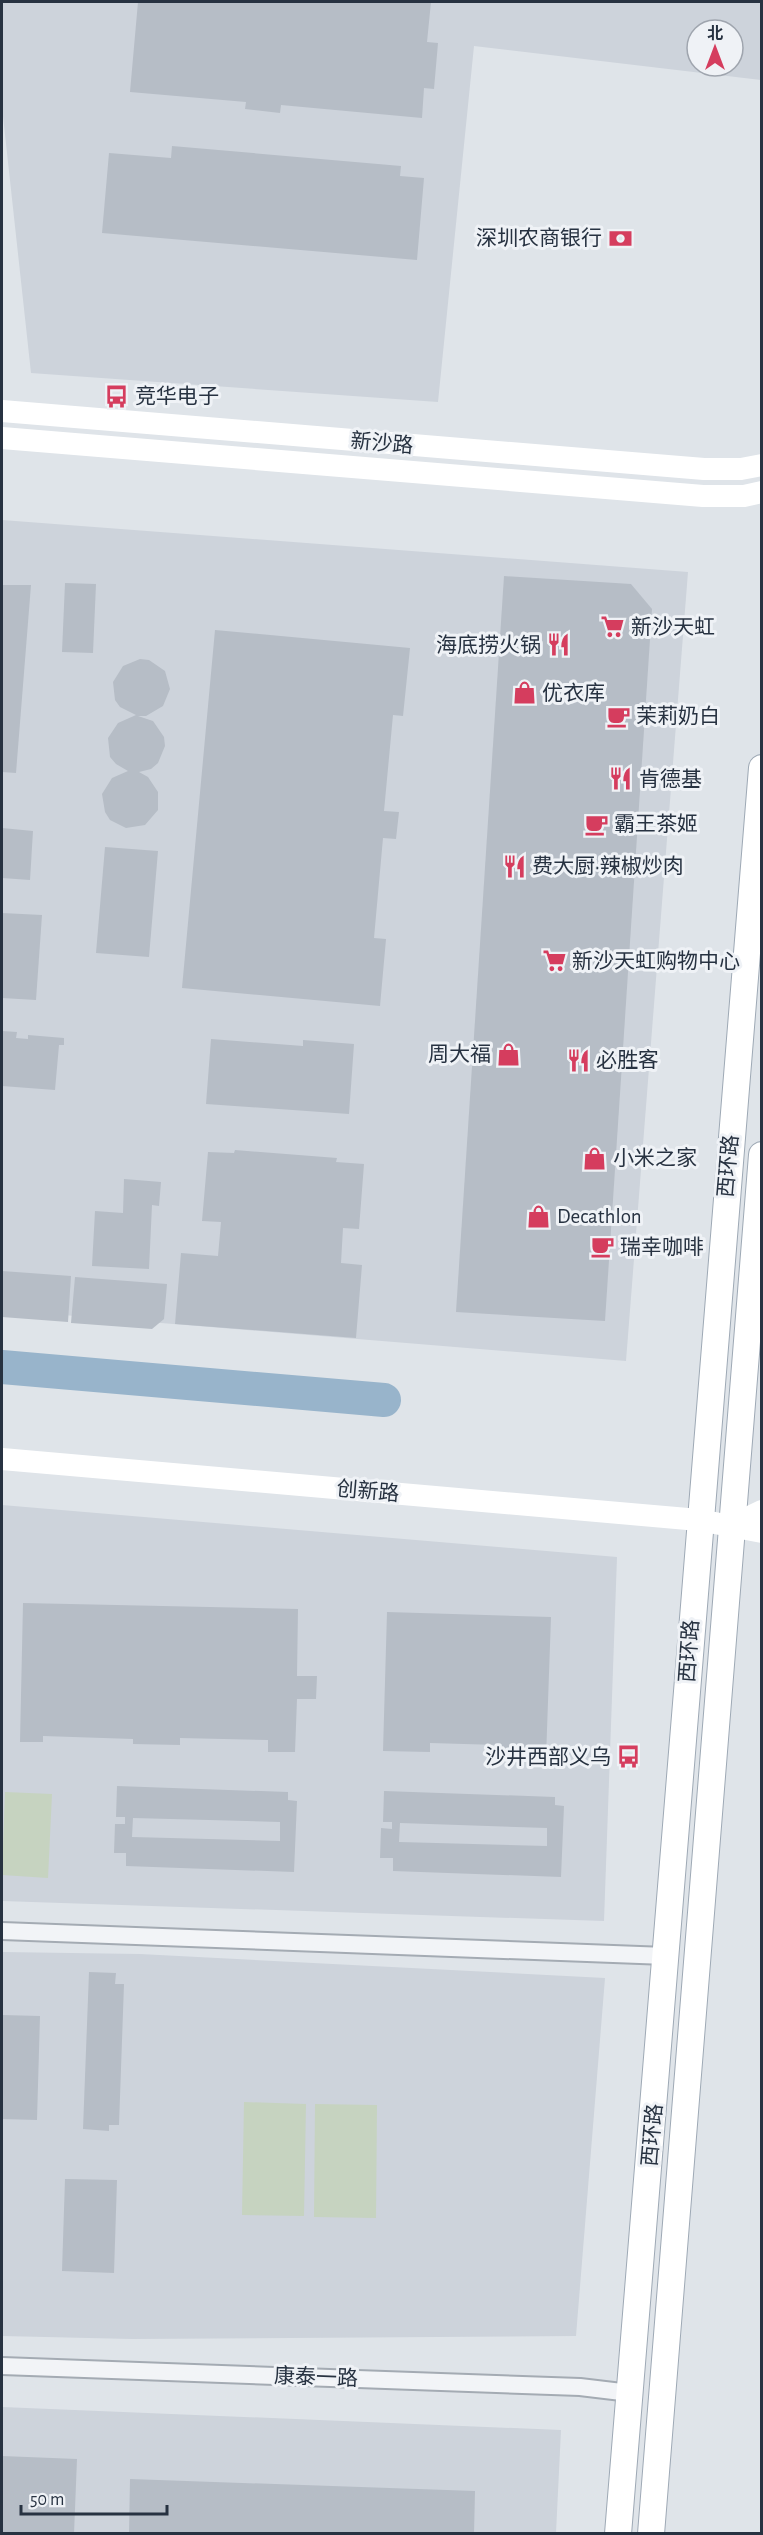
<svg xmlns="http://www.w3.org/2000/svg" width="763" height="2535" font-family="'Alegreya Sans','Noto Sans SC',sans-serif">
	<rect width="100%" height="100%" fill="#dfe4e9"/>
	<g fill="#cdd3db" fill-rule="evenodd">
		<path d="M 2,2 L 761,2 L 761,80 L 474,46 L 438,402 L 31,373 L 2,107 ZM 697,30 L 733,30 L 733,66 L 697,66 Z"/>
		<path d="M 2,520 L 688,572 L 626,1361 L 2,1310 Z"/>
		<path d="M 2,1505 L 617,1557 L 604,1921 L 2,1901 Z"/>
		<path d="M 2,1952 L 140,1954 L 605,1978 L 576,2336 L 132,2339 L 2,2336 Z"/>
		<path d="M 2,2407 L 561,2430 L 556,2533 L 2,2534 Z"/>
	</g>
	<g fill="#c6d3c0">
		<path d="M 5,1792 L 52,1794 L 48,1878 L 2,1875 Z"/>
		<path d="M 244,2102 L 306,2104 L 304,2216 L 242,2215 Z"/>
		<path d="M 315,2104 L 377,2105 L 376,2218 L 314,2217 Z"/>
	</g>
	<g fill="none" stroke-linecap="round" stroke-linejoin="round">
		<path stroke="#98b4cb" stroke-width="34" d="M 2,1367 L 384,1400"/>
	</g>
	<g fill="#b6bdc6" fill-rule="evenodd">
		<path d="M 138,2 L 431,2 L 427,42 L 438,43 L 434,89 L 424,88 L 422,118 L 281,105 L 280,113 L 245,109 L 246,102 L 130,92 Z"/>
		<path d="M 172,146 L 401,166 L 400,176 L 424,178 L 417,260 L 102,233 L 109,153 L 171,158 Z"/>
		<path d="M 504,576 L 631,584 L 652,609 L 605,1321 L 456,1312 Z"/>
		<path d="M 65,583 L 96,584 L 93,653 L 62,652 Z"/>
		<path d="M 2,585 L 31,585 L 16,773 L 2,772 Z"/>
		<path d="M 215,630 L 410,648 L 403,716 L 393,715 L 384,811 L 399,812 L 396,839 L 383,838 L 374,938 L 386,939 L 380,1006 L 182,988 Z"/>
		<path d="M 140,659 L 149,660 L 165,671 L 170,689 L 163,706 L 146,716 L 138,716 L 153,721 L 164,737 L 165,746 L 158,763 L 151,769 L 139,772 L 148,777 L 158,792 L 158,810 L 145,825 L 126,828 L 110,820 L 105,812 L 102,794 L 112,778 L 128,771 L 116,764 L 110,757 L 108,738 L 118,723 L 136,715 L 120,707 L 115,700 L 113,682 L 123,666 Z"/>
		<path d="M 2,828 L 33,831 L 30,880 L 2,878 Z"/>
		<path d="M 105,847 L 158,851 L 149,957 L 96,953 Z"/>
		<path d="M 2,913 L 42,915 L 36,1000 L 2,998 Z"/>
		<path d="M 2,1031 L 17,1032 L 16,1038 L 28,1039 L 28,1035 L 64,1038 L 64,1045 L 59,1045 L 55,1090 L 2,1086 Z"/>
		<path d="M 211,1039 L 303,1046 L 303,1040 L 354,1044 L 349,1114 L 206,1104 Z"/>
		<path d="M 235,1150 L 337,1158 L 336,1162 L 364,1164 L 359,1229 L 343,1228 L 341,1263 L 362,1265 L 356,1338 L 175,1324 L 181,1253 L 218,1256 L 221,1222 L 202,1221 L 208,1152 L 234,1153 Z"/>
		<path d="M 124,1179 L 161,1182 L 159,1206 L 152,1205 L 149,1269 L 92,1266 L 95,1211 L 123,1213 Z"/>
		<path d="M 2,1271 L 71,1276 L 68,1322 L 2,1317 Z"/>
		<path d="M 75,1277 L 167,1284 L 164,1319 L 152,1329 L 71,1323 Z"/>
		<path d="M 23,1603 L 298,1609 L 297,1676 L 317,1676 L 316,1699 L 297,1699 L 295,1752 L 268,1752 L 268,1740 L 180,1738 L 180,1745 L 133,1744 L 133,1739 L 43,1736 L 43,1742 L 20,1742 Z"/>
		<path d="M 387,1612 L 551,1617 L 546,1758 L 498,1756 L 498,1745 L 430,1743 L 430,1752 L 383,1751 Z"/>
		<path d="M 117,1786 L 288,1792 L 288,1800 L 297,1801 L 294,1872 L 126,1866 L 126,1853 L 114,1853 L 115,1824 L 125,1824 L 125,1817 L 116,1817 ZM 133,1818 L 280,1822 L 280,1841 L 132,1837 Z"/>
		<path d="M 384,1791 L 555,1797 L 555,1805 L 564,1806 L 561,1877 L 393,1871 L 393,1858 L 380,1858 L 381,1828 L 392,1829 L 392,1822 L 383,1822 ZM 400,1823 L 547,1828 L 547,1846 L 399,1842 Z"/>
		<path d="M 89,1972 L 116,1973 L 115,1984 L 124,1984 L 119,2125 L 109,2125 L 109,2131 L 83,2129 Z"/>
		<path d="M 2,2015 L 40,2016 L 37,2120 L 2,2119 Z"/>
		<path d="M 65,2179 L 117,2180 L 114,2273 L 62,2271 Z"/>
		<path d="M 2,2456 L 77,2459 L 74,2534 L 2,2534 Z"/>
		<path d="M 130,2479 L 475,2491 L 474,2534 L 129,2534 Z"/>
	</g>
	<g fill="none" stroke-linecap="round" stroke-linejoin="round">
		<defs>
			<g id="street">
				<path d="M 2,1931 L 666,1956"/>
				<path d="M 2,2366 L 580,2387 L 630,2393"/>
			</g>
			<g id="primary">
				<path d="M 618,2534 C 669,1945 712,1357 762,768"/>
				<path d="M 651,2534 L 762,1155"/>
			</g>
		</defs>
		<use href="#street" stroke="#a4abb3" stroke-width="20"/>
		<use href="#primary" stroke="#9ea9b5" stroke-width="28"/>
		<use href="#street" stroke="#f2f4f7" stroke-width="16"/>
		<g stroke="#fff" stroke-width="22">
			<path d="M 2,411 L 704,469 L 741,469 L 762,465"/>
			<path d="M 2,438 L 703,496 L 744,496 L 762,492"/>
			<path d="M 2,1459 L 699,1520 L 762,1532"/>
			<path d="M 733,1525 L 762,1511"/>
		</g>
		<use href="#primary" stroke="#fff" stroke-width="26"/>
	</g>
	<defs>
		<symbol id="bank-bare" viewBox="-9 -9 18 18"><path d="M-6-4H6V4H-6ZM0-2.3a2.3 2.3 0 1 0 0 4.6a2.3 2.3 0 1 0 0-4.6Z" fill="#d53d5e" stroke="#eff2f6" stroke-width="2.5" paint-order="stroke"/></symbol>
		<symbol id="bus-bare" viewBox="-9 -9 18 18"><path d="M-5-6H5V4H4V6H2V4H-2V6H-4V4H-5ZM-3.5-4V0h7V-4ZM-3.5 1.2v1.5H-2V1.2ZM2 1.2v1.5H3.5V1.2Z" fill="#d53d5e" stroke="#eff2f6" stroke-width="2.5" paint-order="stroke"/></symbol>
		<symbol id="supermarket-bare" viewBox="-9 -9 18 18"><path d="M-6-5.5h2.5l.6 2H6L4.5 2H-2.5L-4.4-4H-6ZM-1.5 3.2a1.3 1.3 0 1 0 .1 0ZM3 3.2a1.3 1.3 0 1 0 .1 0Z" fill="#d53d5e" stroke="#eff2f6" stroke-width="2.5" paint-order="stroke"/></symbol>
		<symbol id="restaurant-bare" viewBox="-9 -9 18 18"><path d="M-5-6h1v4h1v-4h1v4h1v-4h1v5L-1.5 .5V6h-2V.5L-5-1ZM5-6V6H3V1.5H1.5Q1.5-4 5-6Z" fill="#d53d5e" stroke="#eff2f6" stroke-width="2.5" paint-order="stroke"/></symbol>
		<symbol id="shop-bare" viewBox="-9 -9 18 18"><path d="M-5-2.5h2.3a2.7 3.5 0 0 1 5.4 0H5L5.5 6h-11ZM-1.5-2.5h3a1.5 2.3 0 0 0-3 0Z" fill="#d53d5e" stroke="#eff2f6" stroke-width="2.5" paint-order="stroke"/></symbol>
		<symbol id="cafe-bare" viewBox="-9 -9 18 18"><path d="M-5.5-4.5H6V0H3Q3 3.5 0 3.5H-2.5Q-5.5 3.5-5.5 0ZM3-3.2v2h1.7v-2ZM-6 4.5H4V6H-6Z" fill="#d53d5e" stroke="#eff2f6" stroke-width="2.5" paint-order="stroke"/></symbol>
	</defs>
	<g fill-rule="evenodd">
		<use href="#bank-bare" x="604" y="222" width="33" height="33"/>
		<use href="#bus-bare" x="100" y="380" width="33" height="33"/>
		<use href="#supermarket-bare" x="596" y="610" width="33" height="33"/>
		<use href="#restaurant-bare" x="542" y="628" width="33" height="33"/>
		<use href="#shop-bare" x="508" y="676" width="33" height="33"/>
		<use href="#cafe-bare" x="602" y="700" width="33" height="33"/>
		<use href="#restaurant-bare" x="604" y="762" width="33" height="33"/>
		<use href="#cafe-bare" x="580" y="808" width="33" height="33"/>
		<use href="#restaurant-bare" x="498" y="850" width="33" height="33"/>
		<use href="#supermarket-bare" x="538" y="944" width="33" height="33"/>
		<use href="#shop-bare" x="492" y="1038" width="33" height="33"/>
		<use href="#restaurant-bare" x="562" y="1044" width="33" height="33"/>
		<use href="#shop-bare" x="578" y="1142" width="33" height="33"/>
		<use href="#shop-bare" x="522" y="1200" width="33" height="33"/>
		<use href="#cafe-bare" x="586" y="1230" width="33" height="33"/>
		<use href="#bus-bare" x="612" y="1740" width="33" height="33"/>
	</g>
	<g text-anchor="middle" stroke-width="6" stroke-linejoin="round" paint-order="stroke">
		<g font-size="21" fill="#273241" stroke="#eff2f6" text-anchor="start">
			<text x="602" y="245" text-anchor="end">深圳农商银行</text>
			<text x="135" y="403">竞华电子</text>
			<text x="631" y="634">新沙天虹</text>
			<text x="541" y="652" text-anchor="end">海底捞火锅</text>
			<text x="542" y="700">优衣库</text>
			<text x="636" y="723">茉莉奶白</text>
			<text x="639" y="786">肯德基</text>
			<text x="614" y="831">霸王茶姬</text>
			<text x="532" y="873">费大厨·辣椒炒肉</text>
			<text x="572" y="968">新沙天虹购物中心</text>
			<text x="491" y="1061" text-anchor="end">周大福</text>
			<text x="596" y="1067">必胜客</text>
			<text x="613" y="1165">小米之家</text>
			<text x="557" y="1223">Decathlon</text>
			<text x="620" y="1254">瑞幸咖啡</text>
			<text x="611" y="1764" text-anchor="end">沙井西部义乌</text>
		</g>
		<g font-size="21" fill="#273241" stroke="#eff2f6">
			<text transform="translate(382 443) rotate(5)" y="7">新沙路</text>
			<text transform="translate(728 1166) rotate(-85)" y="7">西环路</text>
			<text transform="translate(368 1491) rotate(5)" y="7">创新路</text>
			<text transform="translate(689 1651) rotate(-86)" y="7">西环路</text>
			<text transform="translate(652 2135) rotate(-85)" y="7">西环路</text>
			<text transform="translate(316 2377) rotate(2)" y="7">康泰一路</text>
		</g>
	</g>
	<rect width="763" height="2535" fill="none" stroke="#273241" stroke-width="6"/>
	<g transform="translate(715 48)"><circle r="28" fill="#eff2f6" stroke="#9fa5ae" stroke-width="1.5"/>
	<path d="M0-4.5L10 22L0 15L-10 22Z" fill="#d53d5e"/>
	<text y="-9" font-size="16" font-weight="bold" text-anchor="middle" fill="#273241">北</text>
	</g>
	<path d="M21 2505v9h146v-9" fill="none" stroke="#273241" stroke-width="3"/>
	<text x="30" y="2505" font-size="18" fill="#273241" stroke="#eff2f6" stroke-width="4.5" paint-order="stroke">50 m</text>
</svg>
